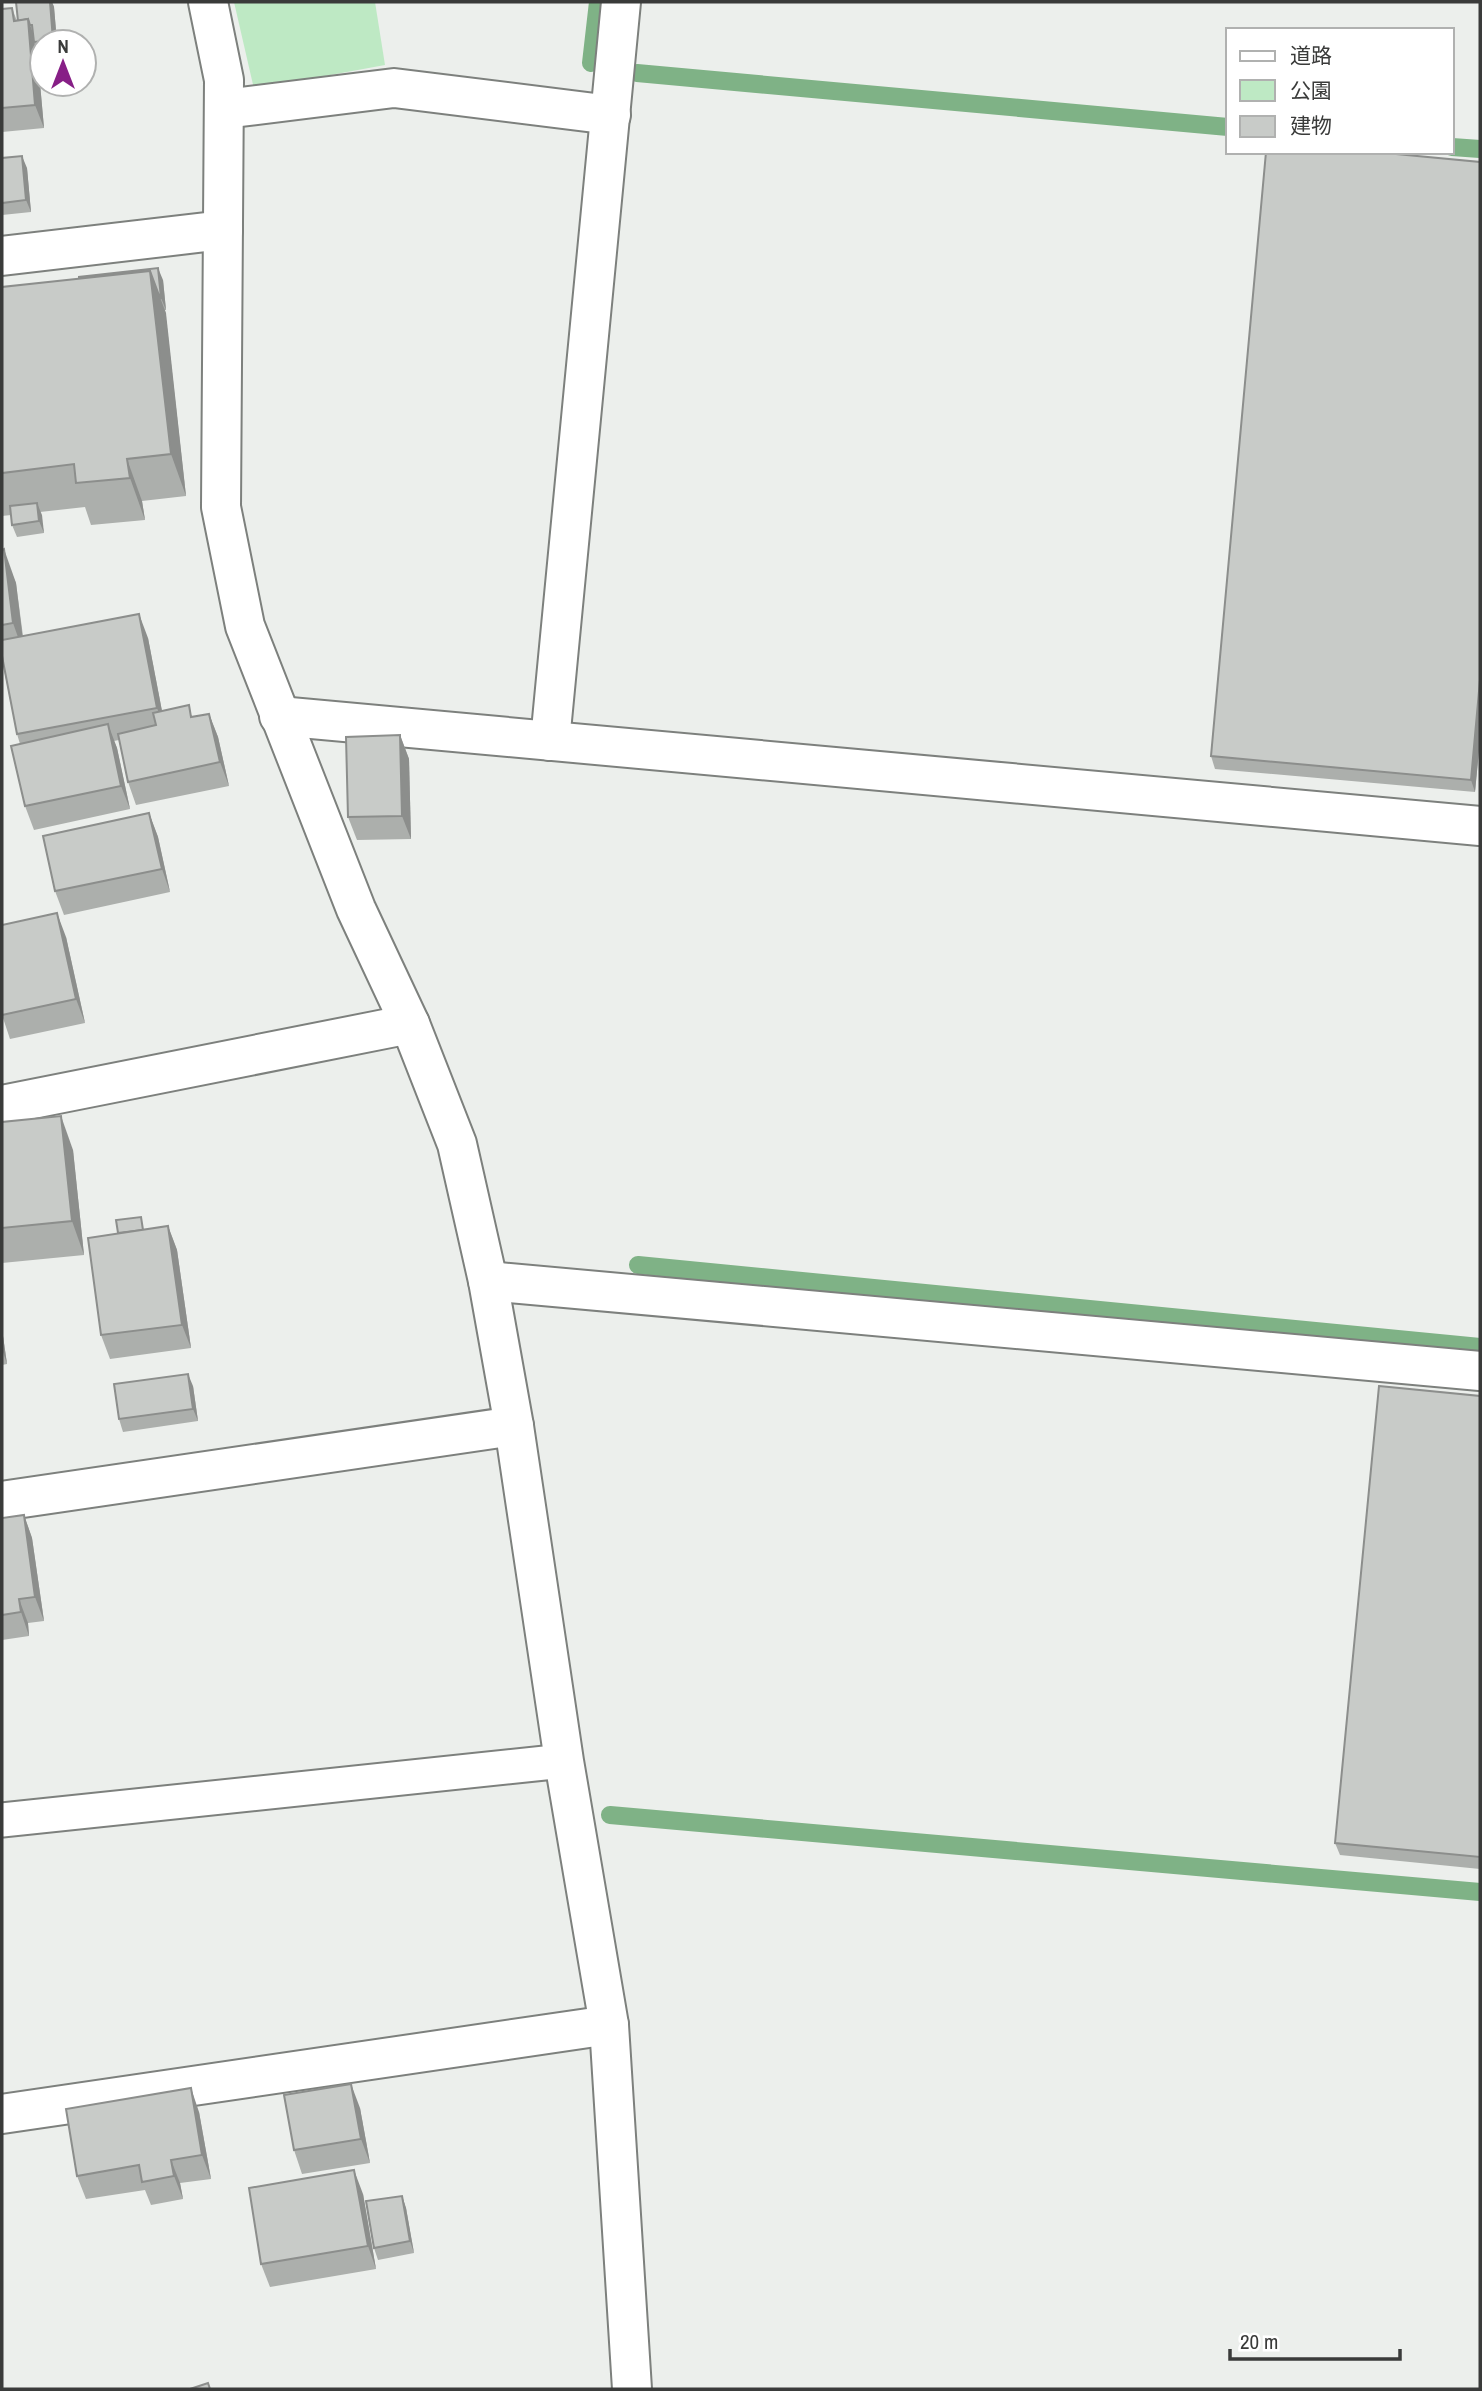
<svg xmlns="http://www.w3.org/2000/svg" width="1482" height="2391" font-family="'Archivo Narrow','Noto Sans JP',sans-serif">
	<rect width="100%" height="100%" fill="#ecefec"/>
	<path fill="#bee9c4" d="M 234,2 L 375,2 L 385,65 L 254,89 Z"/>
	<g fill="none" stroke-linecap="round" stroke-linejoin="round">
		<g stroke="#7fb286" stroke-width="18">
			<path d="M 591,63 L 598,2"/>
			<path d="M 637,73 L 1228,127"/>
			<path d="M 1452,147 L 1480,149"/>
			<path d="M 638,1265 L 1480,1347"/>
			<path d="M 610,1815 L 1480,1892"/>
		</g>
		<defs>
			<path id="service" d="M 2,1820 L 564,1761"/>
			<g id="minor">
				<path d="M 208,2 L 224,80 L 221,507 L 245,626 L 356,909 L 410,1024 L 457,1144 L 488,1281 L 514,1426 L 564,1761 L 609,2025 L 632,2389"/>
				<path d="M 224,109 L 394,88 L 611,115"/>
				<path d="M 2,256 L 223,230"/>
				<path d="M 279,716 L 1480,826"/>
				<path d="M 550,741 L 621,2"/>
				<path d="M 2,1105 L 410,1024"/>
				<path d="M 488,1281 L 1480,1371"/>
				<path d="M 2,1501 L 514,1426"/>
				<path d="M 2,2114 L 609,2025"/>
			</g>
		</defs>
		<use href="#service" stroke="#7d807d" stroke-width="37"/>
		<use href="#minor" stroke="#7d807d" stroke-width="42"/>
		<use href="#service" stroke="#fff" stroke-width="33"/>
		<use href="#minor" stroke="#fff" stroke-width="38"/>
	</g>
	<g fill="#acafac">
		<path d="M 16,2 L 52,2 L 54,7 L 57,42 L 42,42 L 42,54 L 38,54 L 37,50 L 44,128 L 2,132 L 2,9 L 12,8 L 17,21 L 18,21 Z"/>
		<path d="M 2,158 L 27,168 L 31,212 L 2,215 Z"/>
		<path d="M 1480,162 L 1480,740 L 1475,792 L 1215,769 L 1211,756 Z"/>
		<path d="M 163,280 L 166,310 L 165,310 L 186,496 L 142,501 L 145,520 L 91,525 L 85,507 L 40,512 L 44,533 L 17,537 L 12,525 L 11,515 L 2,516 L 2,287 Z"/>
		<path d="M 2,550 L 16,583 L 23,636 L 148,638 L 162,711 L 193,717 L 209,714 L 218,737 L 229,786 L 136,805 L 128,782 L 119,740 L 114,741 L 117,748 L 130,809 L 34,830 L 25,806 L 20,744 L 17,734 L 2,660 Z"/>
		<path d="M 400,735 L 409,759 L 411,839 L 357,840 L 348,817 Z"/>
		<path d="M 149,813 L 158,837 L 170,892 L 64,915 L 55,891 Z"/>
		<path d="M 66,937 L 85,1023 L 10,1039 L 2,1015 Z"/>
		<path d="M 2,1122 L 73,1150 L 84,1255 L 2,1263 Z"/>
		<path d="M 168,1226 L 177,1250 L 191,1348 L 110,1359 L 101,1335 L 146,1229 Z"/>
		<path d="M 2,1329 L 7,1364 L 2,1365 Z"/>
		<path d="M 193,1386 L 198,1421 L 123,1432 L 119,1419 Z"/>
		<path d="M 1480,1396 L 1480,1869 L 1340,1855 L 1335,1843 Z"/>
		<path d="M 24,1515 L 32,1538 L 44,1621 L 28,1623 L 29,1636 L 2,1640 L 2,1518 Z"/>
		<path d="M 360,2108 L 370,2163 L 302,2174 L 294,2150 Z"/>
		<path d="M 199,2112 L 211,2179 L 180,2183 L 183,2199 L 151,2205 L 145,2190 L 86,2199 L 77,2176 Z"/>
		<path d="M 363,2194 L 376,2269 L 270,2287 L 261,2264 Z"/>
		<path d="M 402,2196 L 406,2208 L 414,2253 L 378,2260 L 374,2248 Z"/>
	</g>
	<g fill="#8c8e8c">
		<path d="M 50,2 L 52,2 L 54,7 L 57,42 L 54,42 L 53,40 Z"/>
		<path d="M 28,19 L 36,42 L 34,42 L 37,50 L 44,128 L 35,105 Z"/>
		<path d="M 22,156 L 27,168 L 31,212 L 26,200 Z"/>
		<path d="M 158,268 L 163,280 L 166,310 L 161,298 Z"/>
		<path d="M 150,271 L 166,313 L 186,496 L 171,454 Z"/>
		<path d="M 127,459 L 142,501 L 145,520 L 130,478 Z"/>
		<path d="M 37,503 L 42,515 L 44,533 L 39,521 Z"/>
		<path d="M 4,549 L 16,583 L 25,657 L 13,623 Z"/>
		<path d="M 139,614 L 148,638 L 166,732 L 157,708 Z"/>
		<path d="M 1480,680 L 1480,740 L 1475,792 L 1471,780 Z"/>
		<path d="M 209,714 L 218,737 L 229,786 L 220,762 Z"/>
		<path d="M 108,724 L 117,748 L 130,809 L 121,786 Z"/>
		<path d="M 400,735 L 409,759 L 411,839 L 402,816 Z"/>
		<path d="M 149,813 L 158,837 L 170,892 L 162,869 Z"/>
		<path d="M 57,913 L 66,937 L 85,1023 L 76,999 Z"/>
		<path d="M 61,1116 L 73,1150 L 84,1255 L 72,1221 Z"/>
		<path d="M 168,1226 L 177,1250 L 191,1348 L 182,1325 Z"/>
		<path d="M 2,1329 L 7,1364 L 2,1349 Z"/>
		<path d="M 188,1374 L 193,1386 L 198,1421 L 193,1409 Z"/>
		<path d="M 24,1515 L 32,1538 L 44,1621 L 35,1597 Z"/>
		<path d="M 19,1599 L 28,1623 L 29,1636 L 21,1612 Z"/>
		<path d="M 351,2084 L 360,2108 L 370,2163 L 361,2139 Z"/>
		<path d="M 191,2088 L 199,2112 L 211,2179 L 202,2155 Z"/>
		<path d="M 171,2160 L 180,2183 L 183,2199 L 174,2176 Z"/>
		<path d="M 354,2170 L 363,2194 L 376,2269 L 368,2246 Z"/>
		<path d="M 402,2196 L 406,2208 L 414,2253 L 410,2241 Z"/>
	</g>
	<g fill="#c8cbc8" stroke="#8c8e8c" stroke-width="2">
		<path d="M 16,2 L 50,2 L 53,40 L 34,42 L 32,25 L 30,25 L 28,19 L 18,21 Z"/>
		<path d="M 12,8 L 14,21 L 28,19 L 35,105 L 2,108 L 2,9 Z"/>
		<path d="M 1266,152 L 1375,152 L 1480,162 L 1480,680 L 1471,780 L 1211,756 Z"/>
		<path d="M 22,156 L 26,200 L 2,203 L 2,158 Z"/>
		<path d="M 158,268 L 161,298 L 160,298 L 150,271 L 79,278 L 79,277 Z"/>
		<path d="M 150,271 L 171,454 L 127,459 L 130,478 L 76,483 L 74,464 L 2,473 L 2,287 Z"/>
		<path d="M 37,503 L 39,521 L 12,525 L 10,506 Z"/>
		<path d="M 4,549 L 13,623 L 2,625 L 2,550 Z"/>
		<path d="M 139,614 L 157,708 L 17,734 L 2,656 L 2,640 Z"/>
		<path d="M 189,705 L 191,717 L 209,714 L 220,762 L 128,782 L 118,734 L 156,725 L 153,713 Z"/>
		<path d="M 108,724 L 121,786 L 25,806 L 11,746 Z"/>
		<path d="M 400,735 L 402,816 L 348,817 L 346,737 Z"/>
		<path d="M 149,813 L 162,869 L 55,891 L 43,836 Z"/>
		<path d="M 57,913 L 76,999 L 2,1015 L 2,925 Z"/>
		<path d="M 61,1116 L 72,1221 L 2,1228 L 2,1122 Z"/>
		<path d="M 141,1217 L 143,1230 L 118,1233 L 116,1220 Z"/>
		<path d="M 168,1226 L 182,1325 L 101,1335 L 88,1238 Z"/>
		<path d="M 188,1374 L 193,1409 L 119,1419 L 114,1384 Z"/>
		<path d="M 1379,1386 L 1480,1396 L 1480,1857 L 1335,1843 Z"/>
		<path d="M 24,1515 L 35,1597 L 19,1599 L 21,1612 L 2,1615 L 2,1518 Z"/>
		<path d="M 351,2084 L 361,2139 L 294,2150 L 284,2095 Z"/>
		<path d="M 191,2088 L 202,2155 L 171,2160 L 174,2176 L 142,2182 L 139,2165 L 77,2176 L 66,2109 Z"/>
		<path d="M 354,2170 L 368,2246 L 261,2264 L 249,2188 Z"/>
		<path d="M 402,2196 L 410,2241 L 374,2248 L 366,2201 Z"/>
		<path d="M 208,2383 L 210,2389 L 190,2389 Z"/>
	</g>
	<rect width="1482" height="2391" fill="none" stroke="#3a3b3a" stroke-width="7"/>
	<rect x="1226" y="28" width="228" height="126" fill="#ffffff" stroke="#b0b1b0" stroke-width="2"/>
	<rect x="1240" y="51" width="35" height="10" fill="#ffffff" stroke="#b0b1b0" stroke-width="2"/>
	<text x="1290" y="63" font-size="21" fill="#3a3b3a">道路</text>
	<rect x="1240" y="80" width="35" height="21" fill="#bee9c4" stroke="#b0b1b0" stroke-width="2"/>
	<text x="1290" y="98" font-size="21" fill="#3a3b3a">公園</text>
	<rect x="1240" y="116" width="35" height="21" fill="#c8cbc8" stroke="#b0b1b0" stroke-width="2"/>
	<text x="1290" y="133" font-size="21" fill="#3a3b3a">建物</text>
	<g transform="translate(63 63)"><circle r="33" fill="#ffffff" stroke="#b0b1b0" stroke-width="2"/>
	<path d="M0-5L12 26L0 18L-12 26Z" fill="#871f86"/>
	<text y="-10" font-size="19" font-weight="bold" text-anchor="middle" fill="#3a3b3a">N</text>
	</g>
	<path d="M1230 2349v10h170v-10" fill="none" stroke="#3a3b3a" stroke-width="3.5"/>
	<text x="1240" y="2349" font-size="21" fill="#3a3b3a" stroke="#ffffff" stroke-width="5" paint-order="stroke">20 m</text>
</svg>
